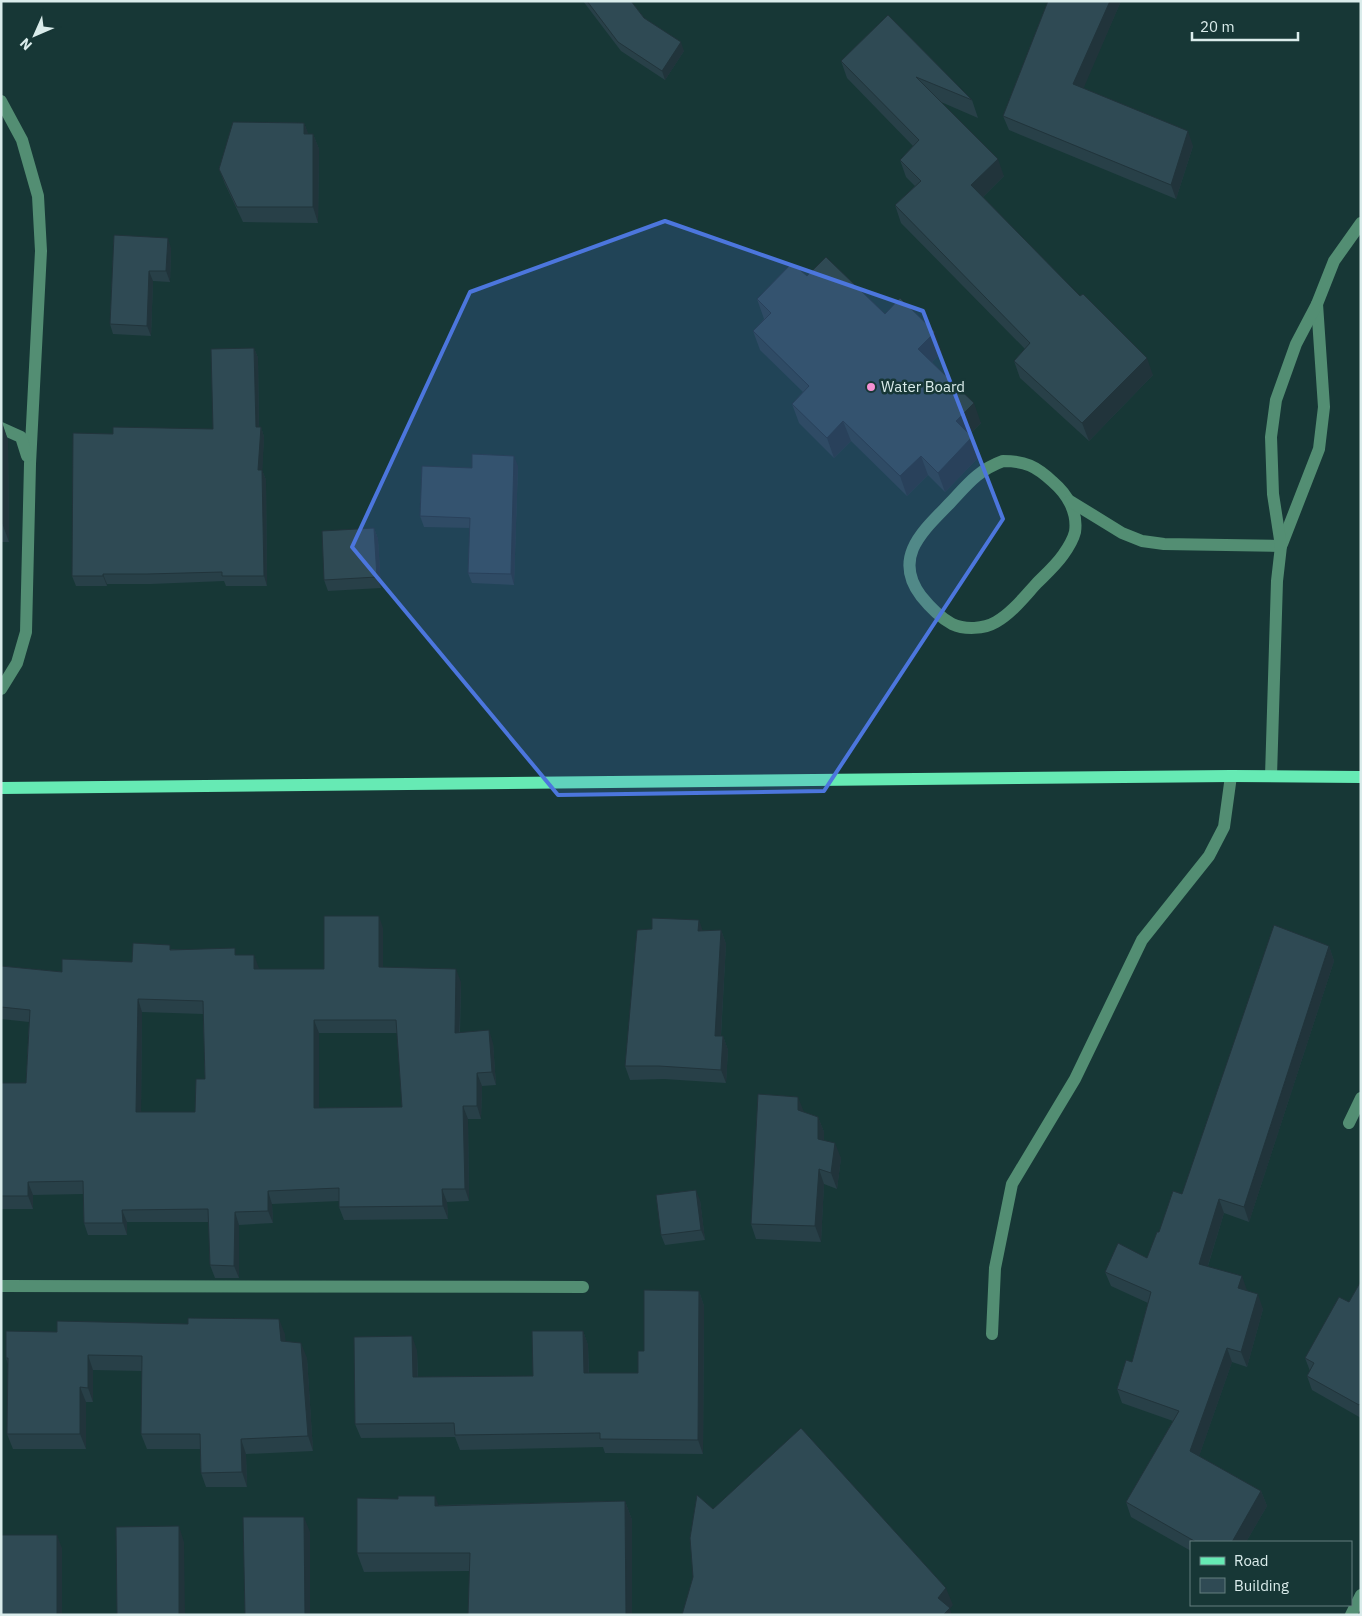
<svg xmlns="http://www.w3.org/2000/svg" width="1362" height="1616" font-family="'IBM Plex Sans',sans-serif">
	<rect width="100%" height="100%" fill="#173736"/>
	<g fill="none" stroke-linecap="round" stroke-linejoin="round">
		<g stroke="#538e73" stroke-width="12">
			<path d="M 1,101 L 22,140 L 38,196 L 41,251 L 30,464 L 26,632 L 17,663 L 1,689"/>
			<path d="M 1,428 L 21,437 L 27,456"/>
			<path d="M 1003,461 C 1025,461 1036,466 1053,482 C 1067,494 1078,512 1075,532 C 1073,540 1068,548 1063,555 C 1056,565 1046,574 1037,583 C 1025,596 1012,613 996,622 C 984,629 965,630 952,624 C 941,618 929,606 921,596 C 892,557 923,531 950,503 C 967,485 978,470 1003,461 Z"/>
			<path d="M 1070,501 L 1122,533 L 1142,541 L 1164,544 L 1281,546"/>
			<path d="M 1282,544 L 1319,449 L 1324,407 L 1317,304"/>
			<path d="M 1271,776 L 1277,581 L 1281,546 L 1273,494 L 1271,437 L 1276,400 L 1296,344 L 1317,304 L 1334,261 L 1361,223"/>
			<path d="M 1349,1123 L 1361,1098"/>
			<path d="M 1,1286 L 583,1287"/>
			<path d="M 992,1334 L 995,1268 L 1012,1184 L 1075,1079 L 1142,940 L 1209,856 L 1224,827 L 1231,776"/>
			<path d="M 1351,1615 L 1361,1595"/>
		</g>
		<path stroke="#66eab4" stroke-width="12" d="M 1,788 L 1231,776 L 1361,777"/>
	</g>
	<g fill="#284048" fill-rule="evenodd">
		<path d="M 583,1 L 631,1 L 644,18 L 684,51 L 665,80 L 621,51 Z"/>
		<path d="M 1048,1 L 1121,1 L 1083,88 L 1193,146 L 1176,199 L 1009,130 L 1003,116 Z"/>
		<path d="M 888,15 L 972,100 L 978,118 L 941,102 L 1004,176 L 983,197 L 1153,375 L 1089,441 L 1020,378 L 1014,361 L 1025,349 L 901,223 L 895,205 L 915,186 L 906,177 L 900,160 L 913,146 L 847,78 L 841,61 Z"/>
		<path d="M 304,123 L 308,134 L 313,134 L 319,149 L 318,223 L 243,222 L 225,184 L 219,169 Z"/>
		<path d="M 114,235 L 171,248 L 170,282 L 153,281 L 151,336 L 113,334 L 110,324 Z"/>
		<path d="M 807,276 L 885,314 L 942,352 L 932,362 L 981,423 L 969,435 L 972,437 L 979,457 L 945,492 L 928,475 L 907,496 L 851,441 L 834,458 L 799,423 L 792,404 L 803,392 L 760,350 L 753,331 L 764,319 L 757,299 Z"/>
		<path d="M 254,348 L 258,358 L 259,427 L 261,427 L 264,437 L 262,470 L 266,480 L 267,586 L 226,586 L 224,581 L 151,584 L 107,584 L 107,586 L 76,586 L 72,576 L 113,434 L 213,429 Z"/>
		<path d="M 1,422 L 8,440 L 9,542 L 1,542 Z"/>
		<path d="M 518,466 L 514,585 L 472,583 L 468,573 L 470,528 L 424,527 L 420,516 Z"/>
		<path d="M 374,528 L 378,539 L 381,588 L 328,591 L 324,580 Z"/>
		<path d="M 383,928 L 383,967 L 461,982 L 460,1032 L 493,1043 L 496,1085 L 482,1086 L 481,1119 L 468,1119 L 469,1201 L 447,1202 L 448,1219 L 344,1220 L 339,1207 L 339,1201 L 272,1204 L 273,1223 L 239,1225 L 239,1278 L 215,1278 L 210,1265 L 209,1222 L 127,1222 L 127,1235 L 88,1235 L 84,1223 L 83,1194 L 33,1195 L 33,1209 L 1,1209 L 1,1083 L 26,1083 L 29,1022 L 1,1019 L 1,966 L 62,972 L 132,962 L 172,949 L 237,955 L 259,969 L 324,969 ZM 142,1012 L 203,1014 L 205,1079 L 195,1112 L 141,1112 ZM 319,1033 L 397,1033 L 402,1107 L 319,1108 Z"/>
		<path d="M 721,930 L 726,944 L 721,1036 L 723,1036 L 728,1050 L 726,1083 L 664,1079 L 630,1080 L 625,1066 L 703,931 Z"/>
		<path d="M 1329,946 L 1334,961 L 1249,1222 L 1224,1213 L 1208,1266 L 1247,1291 L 1263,1309 L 1247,1367 L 1232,1362 L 1199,1456 L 1261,1491 L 1267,1506 L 1246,1542 L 1191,1542 L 1191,1551 L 1131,1517 L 1126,1502 L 1173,1421 L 1122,1403 L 1117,1389 L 1132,1362 L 1148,1303 L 1111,1286 L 1105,1272 L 1147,1258 L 1159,1232 Z"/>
		<path d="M 804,1112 L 818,1117 L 824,1132 L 824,1140 L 841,1158 L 837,1189 L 824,1184 L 821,1242 L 756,1239 L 751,1224 Z"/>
		<path d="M 700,1200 L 705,1240 L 665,1245 L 661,1235 Z"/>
		<path d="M 1361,1281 L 1361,1418 L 1312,1390 L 1307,1376 L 1310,1371 L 1305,1358 L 1349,1302 Z"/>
		<path d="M 699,1291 L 704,1306 L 703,1454 L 605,1453 L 603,1447 L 460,1450 L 455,1437 L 361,1438 L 355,1424 L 417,1350 L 418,1377 L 533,1376 L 583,1331 L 588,1345 L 589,1373 L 638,1373 L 644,1351 Z"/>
		<path d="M 285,1334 L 285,1341 L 307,1358 L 313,1451 L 246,1454 L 247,1487 L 206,1487 L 201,1473 L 200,1449 L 147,1449 L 141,1434 L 142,1371 L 93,1370 L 93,1402 L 86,1402 L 86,1449 L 13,1449 L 7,1434 L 8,1364 L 6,1358 Z"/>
		<path d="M 625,1501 L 632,1520 L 632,1615 L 468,1615 L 470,1571 L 364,1572 L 357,1553 L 439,1505 Z"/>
	</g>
	<g fill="#21343b">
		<path d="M 1110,1 L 1121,1 L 1079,99 L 1073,84 Z"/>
		<path d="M 681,42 L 684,51 L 665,80 L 662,71 Z"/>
		<path d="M 304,123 L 310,138 L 304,134 Z"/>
		<path d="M 1188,131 L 1193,146 L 1176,199 L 1171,185 Z"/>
		<path d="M 313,134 L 319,149 L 318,223 L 313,207 Z"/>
		<path d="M 998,159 L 1004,176 L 978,202 L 971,185 Z"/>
		<path d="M 168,238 L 171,248 L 170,282 L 166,271 Z"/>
		<path d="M 149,271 L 153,281 L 151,336 L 147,326 Z"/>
		<path d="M 935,332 L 942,352 L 925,369 L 918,349 Z"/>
		<path d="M 254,348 L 258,358 L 259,437 L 256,427 Z"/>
		<path d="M 1147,358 L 1153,375 L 1089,441 L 1082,423 Z"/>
		<path d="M 974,403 L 981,423 L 963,441 L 956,421 Z"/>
		<path d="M 843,421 L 851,441 L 834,458 L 827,438 Z"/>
		<path d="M 2,422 L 8,440 L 9,542 L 2,523 Z"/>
		<path d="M 261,427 L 264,437 L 262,480 L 258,470 Z"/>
		<path d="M 972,437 L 979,457 L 945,492 L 938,473 Z"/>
		<path d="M 514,456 L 518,466 L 514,585 L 511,574 Z"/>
		<path d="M 921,456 L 928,475 L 907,496 L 900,476 Z"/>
		<path d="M 262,470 L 266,480 L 267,586 L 264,576 Z"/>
		<path d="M 374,528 L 378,539 L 381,588 L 377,577 Z"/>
		<path d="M 103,574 L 107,584 L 107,586 L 103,576 Z"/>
		<path d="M 379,916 L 383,928 L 383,980 L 379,967 Z"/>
		<path d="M 699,920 L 704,934 L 698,931 Z"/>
		<path d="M 721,930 L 726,944 L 720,1049 L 715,1036 Z"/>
		<path d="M 1329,946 L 1334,961 L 1249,1222 L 1244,1207 Z"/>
		<path d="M 254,955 L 259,968 L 259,981 L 254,969 Z"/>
		<path d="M 456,969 L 461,982 L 459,1045 L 455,1033 Z"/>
		<path d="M 138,999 L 142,1012 L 141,1125 L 136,1112 Z"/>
		<path d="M 314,1020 L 319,1033 L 319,1121 L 314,1108 Z"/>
		<path d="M 489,1030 L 493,1043 L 496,1085 L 492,1072 Z"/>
		<path d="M 723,1036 L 728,1050 L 726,1083 L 721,1070 Z"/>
		<path d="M 477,1073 L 482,1086 L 481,1119 L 477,1106 Z"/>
		<path d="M 798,1097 L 804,1112 L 798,1110 Z"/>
		<path d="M 463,1106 L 468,1119 L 469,1201 L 465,1189 Z"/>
		<path d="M 818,1117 L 824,1132 L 824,1154 L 818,1139 Z"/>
		<path d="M 835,1143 L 841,1158 L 837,1189 L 831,1173 Z"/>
		<path d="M 819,1169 L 824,1184 L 821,1242 L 815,1226 Z"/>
		<path d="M 28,1182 L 33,1195 L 33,1209 L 28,1196 Z"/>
		<path d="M 442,1189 L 447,1202 L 448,1219 L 443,1206 Z"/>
		<path d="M 696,1190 L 700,1200 L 705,1240 L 701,1230 Z"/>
		<path d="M 268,1191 L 272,1204 L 273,1223 L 268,1211 Z"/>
		<path d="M 1219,1199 L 1224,1213 L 1204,1278 L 1199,1264 Z"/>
		<path d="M 122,1210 L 127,1222 L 127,1235 L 123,1223 Z"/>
		<path d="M 235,1212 L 239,1225 L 239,1278 L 234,1266 Z"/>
		<path d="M 1242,1276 L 1247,1290 L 1243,1303 L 1238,1288 Z"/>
		<path d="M 699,1291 L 704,1306 L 703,1454 L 698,1440 Z"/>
		<path d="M 1258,1294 L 1263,1309 L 1247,1367 L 1241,1352 Z"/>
		<path d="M 279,1319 L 285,1334 L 287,1356 L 281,1341 Z"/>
		<path d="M 583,1331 L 588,1345 L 589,1388 L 584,1373 Z"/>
		<path d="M 412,1336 L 417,1350 L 418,1392 L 413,1377 Z"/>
		<path d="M 301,1343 L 307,1358 L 313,1451 L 308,1436 Z"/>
		<path d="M 1227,1348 L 1232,1362 L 1196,1465 L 1190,1451 Z"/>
		<path d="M 88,1355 L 93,1370 L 93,1402 L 88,1388 Z"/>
		<path d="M 80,1387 L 86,1402 L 86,1449 L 80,1434 Z"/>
		<path d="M 241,1439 L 246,1454 L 247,1487 L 242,1472 Z"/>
		<path d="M 1261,1491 L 1267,1506 L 1246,1542 L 1232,1542 Z"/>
		<path d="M 435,1496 L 442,1514 L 435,1506 Z"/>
		<path d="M 625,1501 L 632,1520 L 632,1615 L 626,1615 Z"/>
		<path d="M 304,1517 L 310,1532 L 310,1615 L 305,1615 Z"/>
		<path d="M 179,1526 L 184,1542 L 185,1615 L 179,1615 Z"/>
		<path d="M 57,1535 L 62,1548 L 62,1615 L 57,1615 Z"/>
		<path d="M 946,1588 L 953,1605 L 950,1609 L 952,1615 L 943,1615 L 938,1598 Z"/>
	</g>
	<g fill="#2f4a54" stroke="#21343b" fill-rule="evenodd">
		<path d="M 587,1 L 631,1 L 644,18 L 681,42 L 662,71 L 618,42 Z"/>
		<path d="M 1048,1 L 1110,1 L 1073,84 L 1188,131 L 1171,185 L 1003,116 Z"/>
		<path d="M 888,15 L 972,100 L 916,77 L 998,159 L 971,185 L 1080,296 L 1083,294 L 1147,358 L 1082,423 L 1014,361 L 1030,343 L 895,205 L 921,181 L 900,160 L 919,140 L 841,61 Z"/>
		<path d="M 233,122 L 304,123 L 304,134 L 313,134 L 313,207 L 237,207 L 219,169 Z"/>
		<path d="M 114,235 L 168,238 L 166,271 L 149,271 L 147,326 L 110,324 Z"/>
		<path d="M 826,257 L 885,314 L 900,298 L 935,332 L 918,349 L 974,403 L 956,421 L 972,437 L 938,473 L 921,456 L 900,476 L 843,421 L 827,438 L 792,404 L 809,386 L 753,331 L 771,313 L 757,299 L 792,263 L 807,276 Z"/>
		<path d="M 254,348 L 256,427 L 261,427 L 258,470 L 262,470 L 264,576 L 222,576 L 222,572 L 147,574 L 103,574 L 103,576 L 72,576 L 73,433 L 113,434 L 113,427 L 213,429 L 211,349 Z"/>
		<rect x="1" y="422" width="1" height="101"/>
		<path d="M 472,454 L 514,456 L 511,574 L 468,573 L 470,518 L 420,516 L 422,466 L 472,468 Z"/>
		<path d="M 374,528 L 377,577 L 324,580 L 322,531 Z"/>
		<path d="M 324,916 L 379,916 L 379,967 L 456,969 L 455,1033 L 489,1030 L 492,1072 L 477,1073 L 477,1106 L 463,1106 L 465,1189 L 442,1189 L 443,1206 L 339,1207 L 339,1188 L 268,1191 L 268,1211 L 235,1212 L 234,1266 L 210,1265 L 208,1209 L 122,1210 L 123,1223 L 84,1223 L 83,1181 L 28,1182 L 28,1196 L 1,1196 L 1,1083 L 26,1083 L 30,1010 L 1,1007 L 1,966 L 62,972 L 62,959 L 132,962 L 133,943 L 170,945 L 170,950 L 235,948 L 235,955 L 254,955 L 254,969 L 324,969 ZM 138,999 L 203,1001 L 205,1079 L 196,1079 L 195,1112 L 136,1112 ZM 314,1020 L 396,1020 L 402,1107 L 314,1108 Z"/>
		<path d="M 652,918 L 699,920 L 698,931 L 721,930 L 715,1036 L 723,1036 L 721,1070 L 659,1066 L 625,1066 L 637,930 L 652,929 Z"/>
		<path d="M 1274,925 L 1329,946 L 1244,1207 L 1219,1199 L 1199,1264 L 1242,1276 L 1238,1288 L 1258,1294 L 1241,1352 L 1227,1348 L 1190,1451 L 1261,1491 L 1232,1542 L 1196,1542 L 1126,1502 L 1179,1411 L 1117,1389 L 1126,1360 L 1132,1362 L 1151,1292 L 1105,1272 L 1118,1243 L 1147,1258 L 1157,1232 L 1159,1232 L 1173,1191 L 1182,1194 Z"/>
		<path d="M 758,1094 L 798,1097 L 798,1110 L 818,1117 L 818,1139 L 835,1143 L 831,1173 L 819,1169 L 815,1226 L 751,1224 Z"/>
		<path d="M 696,1190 L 701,1230 L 661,1235 L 656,1195 Z"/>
		<path d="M 1361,1281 L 1361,1403 L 1359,1405 L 1307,1376 L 1314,1363 L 1305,1358 L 1339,1297 L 1349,1302 Z"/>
		<path d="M 644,1290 L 699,1291 L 698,1440 L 600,1439 L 600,1433 L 455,1435 L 454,1423 L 355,1424 L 354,1337 L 412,1336 L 413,1377 L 533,1376 L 532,1331 L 583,1331 L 584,1373 L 638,1373 L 638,1351 L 644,1351 Z"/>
		<path d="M 188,1318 L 279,1319 L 281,1341 L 301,1343 L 308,1436 L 241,1439 L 242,1472 L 201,1473 L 200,1434 L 141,1434 L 142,1356 L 88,1355 L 88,1388 L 80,1387 L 80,1434 L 7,1434 L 8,1358 L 6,1358 L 6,1331 L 57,1332 L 57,1321 L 188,1324 Z"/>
		<path d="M 801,1428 L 946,1588 L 938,1598 L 950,1608 L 943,1615 L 682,1615 L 693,1577 L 690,1538 L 697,1495 L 713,1509 Z"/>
		<path d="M 398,1496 L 435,1496 L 435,1506 L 625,1501 L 626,1615 L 468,1615 L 470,1553 L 357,1553 L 357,1498 L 398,1499 Z"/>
		<path d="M 243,1517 L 304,1517 L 305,1615 L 245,1615 Z"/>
		<path d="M 179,1526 L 179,1615 L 117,1615 L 116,1527 Z"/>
		<rect x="1" y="1535" width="56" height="80"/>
	</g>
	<path fill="#4c76dd" fill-opacity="0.2" stroke="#4c76dd" stroke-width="4" stroke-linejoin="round" d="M 665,221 L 923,311 L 1003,519 L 824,791 L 558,795 L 352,547 L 470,292 Z"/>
	<circle fill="#f591d3" stroke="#173736" stroke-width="2" cx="871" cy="387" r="5"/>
	<g text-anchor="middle" stroke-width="5" stroke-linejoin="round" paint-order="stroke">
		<g font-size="15" fill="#daeceb" stroke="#173736" text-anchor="start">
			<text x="881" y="392">Water Board</text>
		</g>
	</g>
	<rect width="1362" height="1616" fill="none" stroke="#daeceb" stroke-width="5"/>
	<rect x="1190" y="1541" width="162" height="65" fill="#173736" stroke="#657f7e"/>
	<rect x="1200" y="1557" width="25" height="8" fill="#66eab4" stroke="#657f7e"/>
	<text x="1234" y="1566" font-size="15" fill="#daeceb">Road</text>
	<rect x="1200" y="1578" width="25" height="15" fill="#2f4a54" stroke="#657f7e"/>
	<text x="1234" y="1591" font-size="15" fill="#daeceb">Building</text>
	<g transform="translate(35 35) rotate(225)" stroke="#173736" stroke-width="4" paint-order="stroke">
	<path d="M0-4L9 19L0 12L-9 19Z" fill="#daeceb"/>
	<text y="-8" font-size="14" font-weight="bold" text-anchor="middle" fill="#daeceb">N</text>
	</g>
	<path d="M1192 32v8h106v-8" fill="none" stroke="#daeceb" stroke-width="2.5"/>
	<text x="1200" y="32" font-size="15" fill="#daeceb" stroke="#173736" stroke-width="4" paint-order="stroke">20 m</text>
</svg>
